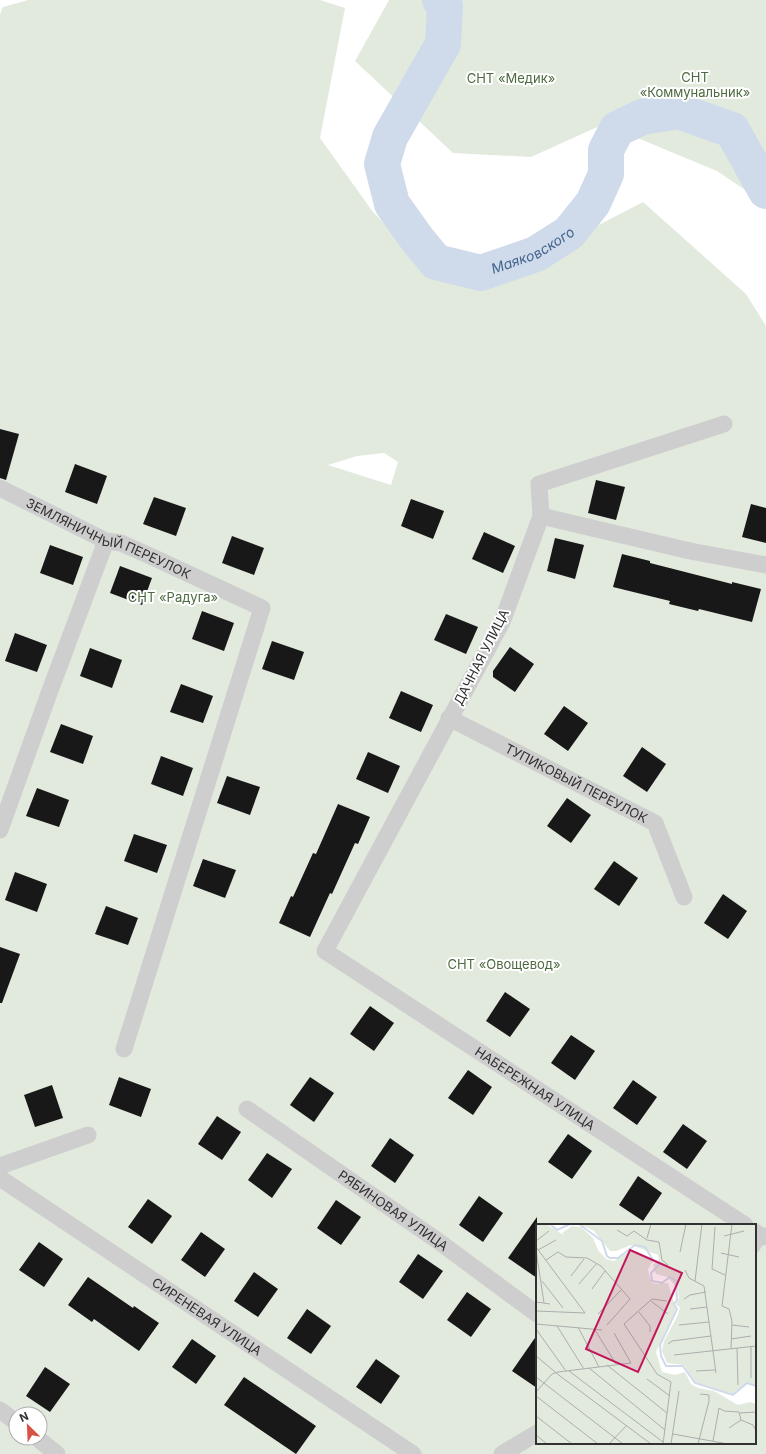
<svg xmlns="http://www.w3.org/2000/svg" width="766" height="1454" font-family="Inter,sans-serif">
	<rect width="100%" height="100%" fill="#fff"/>
	<g fill="#e2eade" fill-rule="evenodd">
		<path d="M 28,0 L 320,0 L 345,8 L 320,138 L 373,212 L 433,273 L 506,278 L 589,230 L 643,202 L 746,294 L 766,326 L 766,1454 L 0,1454 L 0,14 L 3,7 ZM 384,453 L 398,462 L 391,485 L 328,465 L 357,456 ZM 537,1225 L 755,1225 L 755,1443 L 537,1443 ZM 16,1414 L 40,1414 L 40,1438 L 16,1438 Z"/>
		<path d="M 389,0 L 766,0 L 766,204 L 717,171 L 604,124 L 531,157 L 453,153 L 355,61 Z"/>
	</g>
	<g fill="none" stroke-linecap="round" stroke-linejoin="round">
		<path stroke="#cfdbeb" stroke-width="36" id="s1" d="M 440,0 L 445,6 L 443,44 L 390,137 L 382,164 L 392,204 L 417,239 L 436,262 L 481,273 L 536,254 L 569,233 L 593,203 L 606,174 L 606,150 L 617,129 L 642,117 L 678,111 L 732,130 L 766,191"/>
	</g>
	<g fill="#181818">
		<path d="M 0,429 L 19,434 L 6,480 L 0,478 Z"/>
		<path d="M 75,464 L 107,476 L 97,504 L 65,492 Z"/>
		<path d="M 596,480 L 625,487 L 616,520 L 588,513 Z"/>
		<path d="M 154,497 L 186,508 L 176,536 L 143,524 Z"/>
		<path d="M 411,499 L 444,511 L 433,539 L 401,526 Z"/>
		<path d="M 751,504 L 766,508 L 766,543 L 742,537 Z"/>
		<path d="M 484,532 L 515,546 L 503,573 L 472,559 Z"/>
		<path d="M 232,536 L 264,548 L 254,575 L 222,563 Z"/>
		<path d="M 555,538 L 584,545 L 575,579 L 547,571 Z"/>
		<path d="M 50,545 L 83,557 L 73,585 L 40,573 Z"/>
		<path d="M 622,554 L 650,561 L 650,563 L 732,584 L 732,582 L 761,589 L 752,622 L 699,609 L 698,611 L 669,604 L 670,601 L 613,587 Z"/>
		<path d="M 120,566 L 152,578 L 142,605 L 110,593 Z"/>
		<path d="M 202,611 L 234,623 L 224,651 L 192,639 Z"/>
		<path d="M 446,614 L 478,627 L 466,654 L 434,640 Z"/>
		<path d="M 15,633 L 47,645 L 37,672 L 5,661 Z"/>
		<path d="M 272,641 L 304,652 L 294,680 L 262,669 Z"/>
		<path d="M 510,647 L 534,664 L 515,692 L 493,677 L 493,671 Z"/>
		<path d="M 90,648 L 122,660 L 112,688 L 80,676 Z"/>
		<path d="M 181,684 L 213,696 L 203,723 L 170,712 Z"/>
		<path d="M 401,691 L 433,705 L 421,732 L 389,718 Z"/>
		<path d="M 564,706 L 588,723 L 568,751 L 544,734 Z"/>
		<path d="M 61,724 L 93,736 L 83,764 L 50,752 Z"/>
		<path d="M 642,747 L 666,764 L 647,792 L 623,776 Z"/>
		<path d="M 368,752 L 400,766 L 388,793 L 356,779 Z"/>
		<path d="M 161,756 L 193,768 L 183,796 L 151,784 Z"/>
		<path d="M 227,776 L 260,787 L 250,815 L 217,803 Z"/>
		<path d="M 37,788 L 69,800 L 59,827 L 26,816 Z"/>
		<path d="M 567,798 L 591,815 L 571,843 L 547,826 Z"/>
		<path d="M 338,804 L 370,817 L 358,844 L 355,843 L 332,894 L 330,893 L 310,937 L 279,923 L 291,896 L 293,897 L 313,853 L 316,854 Z"/>
		<path d="M 134,834 L 167,845 L 157,873 L 124,861 Z"/>
		<path d="M 203,859 L 236,870 L 225,898 L 193,886 Z"/>
		<path d="M 614,861 L 638,878 L 619,906 L 594,889 Z"/>
		<path d="M 15,872 L 47,884 L 37,912 L 5,900 Z"/>
		<path d="M 723,894 L 747,911 L 728,939 L 704,923 Z"/>
		<path d="M 106,906 L 138,918 L 128,945 L 95,934 Z"/>
		<path d="M 0,947 L 20,954 L 2,1003 L 0,1003 Z"/>
		<path d="M 505,992 L 530,1009 L 510,1037 L 486,1021 Z"/>
		<path d="M 370,1006 L 394,1023 L 374,1051 L 350,1034 Z"/>
		<path d="M 571,1035 L 595,1051 L 575,1080 L 551,1063 Z"/>
		<path d="M 468,1070 L 492,1087 L 473,1115 L 448,1098 Z"/>
		<path d="M 119,1077 L 151,1089 L 141,1117 L 109,1105 Z"/>
		<path d="M 310,1077 L 334,1093 L 314,1122 L 290,1105 Z"/>
		<path d="M 633,1080 L 657,1097 L 637,1125 L 613,1108 Z"/>
		<path d="M 52,1085 L 63,1118 L 35,1127 L 24,1095 Z"/>
		<path d="M 217,1116 L 241,1132 L 222,1160 L 198,1144 Z"/>
		<path d="M 683,1124 L 707,1141 L 687,1169 L 663,1152 Z"/>
		<path d="M 568,1134 L 592,1151 L 572,1179 L 548,1162 Z"/>
		<path d="M 390,1138 L 414,1155 L 395,1183 L 371,1166 Z"/>
		<path d="M 267,1153 L 292,1169 L 272,1198 L 248,1180 Z"/>
		<path d="M 638,1176 L 662,1193 L 643,1221 L 619,1205 Z"/>
		<path d="M 479,1196 L 503,1213 L 483,1242 L 459,1225 Z"/>
		<path d="M 148,1199 L 172,1216 L 152,1244 L 128,1227 Z"/>
		<path d="M 336,1200 L 361,1217 L 341,1245 L 317,1228 Z"/>
		<path d="M 537,1217 L 537,1278 L 508,1258 Z"/>
		<path d="M 201,1232 L 225,1249 L 205,1277 L 181,1260 Z"/>
		<path d="M 39,1242 L 63,1259 L 44,1287 L 19,1270 Z"/>
		<path d="M 418,1254 L 443,1271 L 423,1299 L 399,1282 Z"/>
		<path d="M 254,1272 L 278,1289 L 258,1317 L 234,1301 Z"/>
		<path d="M 88,1277 L 133,1308 L 134,1306 L 159,1323 L 139,1351 L 94,1319 L 92,1322 L 68,1305 Z"/>
		<path d="M 467,1292 L 491,1309 L 471,1337 L 447,1320 Z"/>
		<path d="M 307,1309 L 331,1326 L 311,1354 L 287,1338 Z"/>
		<path d="M 537,1335 L 537,1388 L 512,1371 Z"/>
		<path d="M 192,1339 L 216,1356 L 196,1384 L 172,1367 Z"/>
		<path d="M 376,1359 L 400,1376 L 381,1404 L 356,1387 Z"/>
		<path d="M 45,1367 L 70,1384 L 50,1412 L 26,1396 Z"/>
		<path d="M 244,1377 L 316,1426 L 296,1454 L 224,1405 Z"/>
	</g>
	<g fill="none" stroke-linecap="round" stroke-linejoin="round">
		<path stroke="#cecece" stroke-width="9" d="M 755,1249 L 764,1234"/>
		<g stroke="#cecece" stroke-width="17">
			<path id="s2" d="M 724,424 L 539,484 L 541,516 L 502,622 L 325,951 L 745,1225"/>
			<path id="s3" d="M 0,488 L 106,541 L 121,543 L 148,555 L 262,608 L 124,1049"/>
			<path d="M 541,516 L 690,551 L 766,565"/>
			<path id="s4" d="M 449,718 L 655,823 L 684,897"/>
			<path d="M 0,830 L 48,696 L 106,541"/>
			<path id="s5" d="M 247,1109 L 438,1241 L 537,1314"/>
			<path d="M 0,1166 L 88,1135"/>
			<path id="s6" d="M 0,1178 L 413,1454"/>
			<path d="M 755,1232 L 762,1237 L 766,1236"/>
			<path d="M 0,1410 L 16,1422"/>
			<path d="M 37,1438 L 57,1454"/>
			<path d="M 502,1454 L 537,1433"/>
		</g>
	</g>
	<g text-anchor="middle" stroke-width="4" stroke-linejoin="round" paint-order="stroke">
		<g font-size="13" fill="#4d6a41" stroke="#fff">
			<text x="695" y="82">СНТ<tspan x="695" dy="15">«Коммунальник»</tspan></text>
			<text x="511" y="83">СНТ «Медик»</text>
			<text x="173" y="602">СНТ «Радуга»</text>
			<text x="504" y="969">СНТ «Овощевод»</text>
		</g>
		<g font-size="13" fill="#313131" stroke="#fff">
			<text dy="5" stroke="none"><textPath href="#s3" startOffset="120">ЗЕМЛЯНИЧНЫЙ ПЕРЕУЛОК</textPath></text>
			<text transform="translate(481 657) rotate(-63)" y="5">ДАЧНАЯ УЛИЦА</text>
			<text dy="5" stroke="none"><textPath href="#s4" startOffset="143">ТУПИКОВЫЙ ПЕРЕУЛОК</textPath></text>
			<text dy="5" stroke="none"><textPath href="#s2" startOffset="964">НАБЕРЕЖНАЯ УЛИЦА</textPath></text>
			<text dy="5" stroke="none"><textPath href="#s5" startOffset="178">РЯБИНОВАЯ УЛИЦА</textPath></text>
			<text dy="5" stroke="none"><textPath href="#s6" startOffset="249">СИРЕНЕВАЯ УЛИЦА</textPath></text>
		</g>
		<g font-size="14" font-style="italic" fill="#45658e" stroke="#fff">
			<text dy="5" stroke="none"><textPath href="#s1" startOffset="398">Маяковского</textPath></text>
		</g>
	</g>
	<g transform="translate(536 1224)">
		<rect width="220" height="220" fill="#fff"/>
		<path d="M 0,0 L 10,0 L 29,12 L 26,9 L 36,2 L 45,3 L 57,14 L 62,26 L 70,35 L 78,37 L 94,27 L 102,28 L 117,37 L 112,45 L 115,58 L 120,60 L 132,59 L 140,85 L 120,128 L 126,148 L 139,151 L 149,148 L 155,160 L 162,164 L 178,167 L 202,181 L 214,178 L 220,180 L 220,220 L 0,220 ZM 44,0 L 220,0 L 220,162 L 211,159 L 197,171 L 159,158 L 148,141 L 131,139 L 126,127 L 128,117 L 141,93 L 144,84 L 140,80 L 143,74 L 142,66 L 132,53 L 120,50 L 117,41 L 123,36 L 122,31 L 95,21 L 80,27 L 74,27 L 58,7 Z" fill="#e2eade"/>
		<path fill="none" stroke="#cfdbeb" stroke-width="2" d="M 14,0 L 21,6 L 34,0M 43,0 L 66,17 L 71,32 L 74,34 L 82,34 L 99,21 L 109,23 L 117,36 L 124,40 L 115,49 L 116,57 L 126,59 L 134,53 L 140,57 L 141,76 L 138,80 L 141,85 L 124,121 L 125,132 L 130,142 L 147,142 L 159,159 L 197,171 L 211,159 L 220,162"/>
		<path fill="none" stroke="#adadad" stroke-width="1" d="M 179,3 L 176,45 L 189,51M 81,6 L 91,12 L 98,7 L 111,16 L 123,18 L 126,36 L 132,41M 188,12 L 208,7M 111,14 L 115,0M 0,17 L 13,7M 0,23 L 49,89 L 0,87M 0,26 L 8,79M 2,26 L 20,16M 144,28 L 150,0M 185,29 L 203,33M 10,36 L 22,28 L 30,33 L 51,34 L 65,42 L 94,75 L 71,101M 149,46 L 153,54 L 168,62 L 180,149M 35,52 L 48,35M 6,57 L 27,84M 159,57 L 166,0M 43,60 L 61,39M 56,65 L 69,47M 148,75 L 154,71 L 170,68M 115,77 L 132,90M 0,78 L 14,80M 154,85 L 171,83M 103,88 L 114,102 L 114,108M 62,90 L 85,66M 0,100 L 66,106M 143,101 L 173,98M 196,101 L 213,103M 21,102 L 48,145M 42,103 L 63,143M 0,105 L 30,147M 59,106 L 80,140M 195,115 L 215,112M 132,120 L 136,117 L 175,112M 201,124 L 202,161M 195,125 L 196,97 L 193,85 L 186,82 L 196,0M 138,131 L 220,122M 0,132 L 24,152 L 115,220M 71,141 L 131,189M 53,144 L 129,206M 33,147 L 127,218M 160,147 L 179,146M 0,153 L 87,220M 215,154 L 215,122M 111,155 L 134,172M 0,168 L 16,150 L 22,148 L 95,139 L 78,109M 0,172 L 62,220M 204,189 L 220,188M 0,192 L 36,220M 205,196 L 217,201 L 220,207M 137,210 L 192,220M 0,211 L 11,220M 177,217 L 183,184 L 188,187 L 203,188 L 205,196 L 193,204M 73,220 L 90,202M 127,220 L 135,158 L 121,150 L 88,100 L 116,75 L 131,77M 135,220 L 143,167M 162,220 L 173,177 L 173,171 L 164,170"/>
		<path fill="#c2185b" fill-opacity="0.15" stroke="#c2185b" stroke-width="2" d="M 94,26 L 146,49 L 102,148 L 50,125 Z"/>
		<rect width="220" height="220" fill="none" stroke="#313131" stroke-width="2"/>
	</g>
	<g transform="translate(28 1426) rotate(336)"><circle r="19" fill="#ffffff" stroke="#adadad"/>
	<path d="M0-3L7 15L0 10L-7 15Z" fill="#d85344"/>
	<text y="-6" font-size="11" font-weight="bold" text-anchor="middle" fill="#313131">N</text>
	</g>
</svg>
